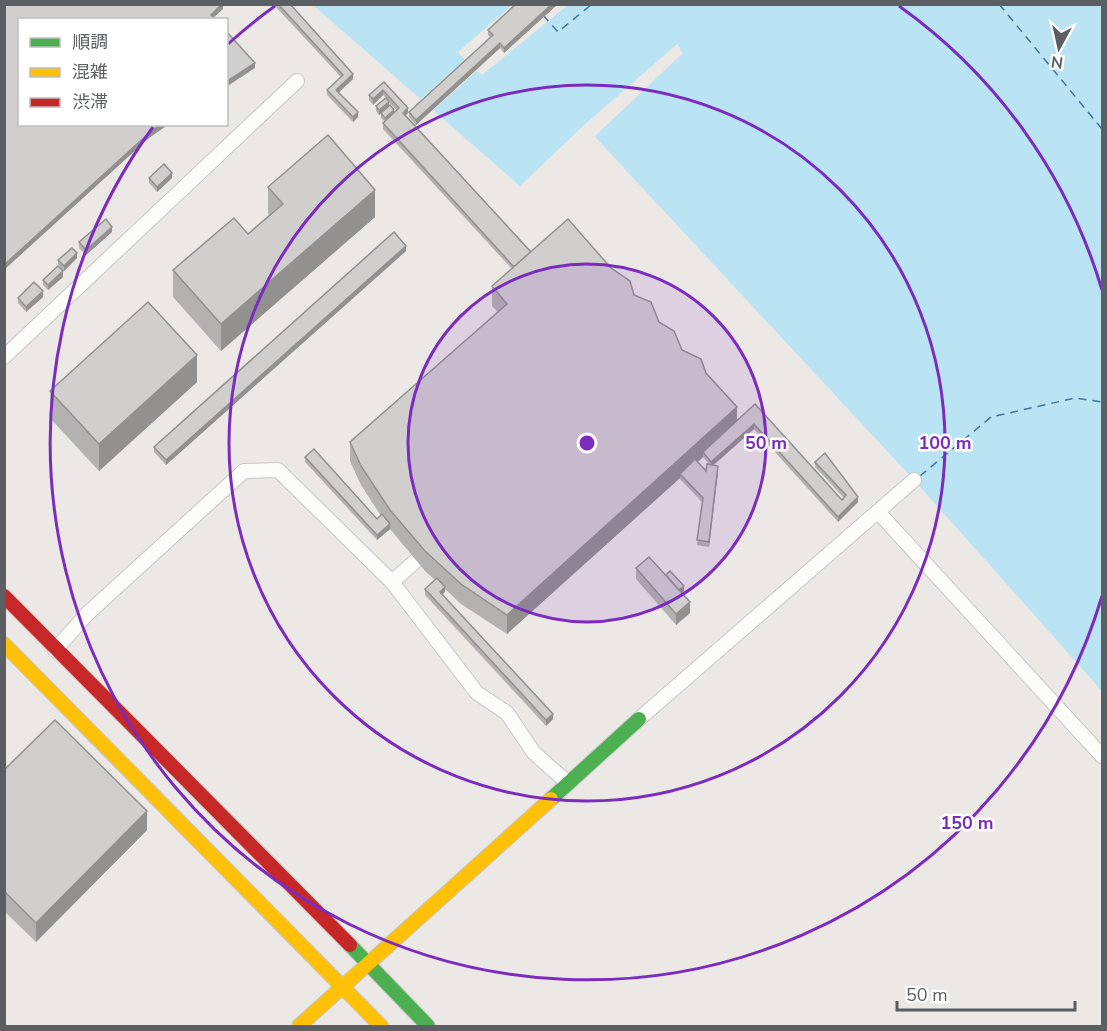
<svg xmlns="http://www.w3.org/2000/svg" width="1107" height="1031" font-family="'Nunito Sans','Noto Sans JP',sans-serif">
	<rect width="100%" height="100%" fill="#ebe8e5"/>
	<path fill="#bae3f4" d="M 313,5 L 1102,5 L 1102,691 L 914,480 L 584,125 L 520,186 Z"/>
	<g fill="#ebe8e5">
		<path d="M 512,5 L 568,5 L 482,75 L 477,71 L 431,112 L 418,101 L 465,60 L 458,52 Z"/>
		<path d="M 677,44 L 683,53 L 594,137 L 584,125 Z"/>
	</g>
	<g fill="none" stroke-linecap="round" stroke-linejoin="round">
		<g stroke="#3e789b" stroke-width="1.5" stroke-dasharray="8 6" stroke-linecap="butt">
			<path d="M 999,4 L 1102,129"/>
			<path d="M 543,15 L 558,32 L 592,4"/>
			<path d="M 920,476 L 991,417 L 1075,398 L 1102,402"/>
		</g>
		<defs>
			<g id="lane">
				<path d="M 4,357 L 297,81"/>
				<path d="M 879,513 L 1102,756"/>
				<path d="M 392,582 L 429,549"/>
				<path d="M 55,650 L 87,614 L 244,471 L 278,470 L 392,582 L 477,693 L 507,713 L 534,753 L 568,783"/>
				<path d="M 639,719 L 914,480"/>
			</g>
			<g id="fast">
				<path d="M 551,799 L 639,719"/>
				<path d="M 350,945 L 428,1026"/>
			</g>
			<g id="slow">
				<path d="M 4,644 L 381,1026"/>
				<path d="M 299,1026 L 551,799"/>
			</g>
			<path id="jam" d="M 4,596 L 350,945"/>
		</defs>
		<use href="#lane" stroke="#c7c7c7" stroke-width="16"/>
		<use href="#fast" stroke="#c7c7c6" stroke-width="16"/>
		<use href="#slow" stroke="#c7c7c6" stroke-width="16"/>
		<use href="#jam" stroke="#c7c7c6" stroke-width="16"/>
		<use href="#lane" stroke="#fcfcfb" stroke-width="14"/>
		<use href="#fast" stroke="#4caf50" stroke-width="14"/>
		<use href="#slow" stroke="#ffc107" stroke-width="14"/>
		<use href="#jam" stroke="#c62828" stroke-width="14"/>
	</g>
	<g fill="#b4b2b1" fill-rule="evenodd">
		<path d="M 273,4 L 290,4 L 353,79 L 338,93 L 358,117 L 353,122 L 327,95 L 327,90 L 341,77 Z"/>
		<path d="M 516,4 L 558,4 L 504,53 L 500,48 L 416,125 L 409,117 L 409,112 L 491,38 L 488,35 L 488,30 Z"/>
		<path d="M 384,82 L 408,113 L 406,115 L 531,252 L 634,295 L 659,322 L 682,350 L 706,373 L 737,421 L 755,404 L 842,500 L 844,498 L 815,467 L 815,462 L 858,502 L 838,522 L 754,429 L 714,465 L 718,471 L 709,547 L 697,545 L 702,502 L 680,479 L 680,478 L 507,634 L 461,604 L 445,589 L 445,592 L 442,594 L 553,719 L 546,726 L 425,595 L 425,589 L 435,580 L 425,571 L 390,529 L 377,540 L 305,462 L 305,457 L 377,519 L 381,516 L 361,485 L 350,461 L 350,442 L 498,312 L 492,306 L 492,286 L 512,269 L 383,129 L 383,123 L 385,122 L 381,118 L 381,113 L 379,115 L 376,111 L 376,106 L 386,98 L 383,95 L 373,105 L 369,100 L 369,95 ZM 389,102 L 397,111 L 394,113 L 389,106 ZM 703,457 L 709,464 L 706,471 L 698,462 Z"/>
		<path d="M 149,178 L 172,178 L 157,192 L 149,183 Z"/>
		<path d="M 268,187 L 375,217 L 221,351 L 173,297 L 173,270 L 248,234 L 269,215 L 268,214 Z"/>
		<path d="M 112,232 L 86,255 L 79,248 L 79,242 Z"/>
		<path d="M 406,251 L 166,465 L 154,452 L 154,447 Z"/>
		<path d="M 77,258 L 64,271 L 58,265 L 58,260 Z"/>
		<path d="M 63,277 L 48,290 L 43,285 L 43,280 Z"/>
		<path d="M 43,297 L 26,312 L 18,303 L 18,298 Z"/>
		<path d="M 197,382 L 99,471 L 50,418 L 50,391 Z"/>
		<path d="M 636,568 L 666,575 L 684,591 L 681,593 L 690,613 L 676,625 L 636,579 Z"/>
		<path d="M 4,770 L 147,830 L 36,942 L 4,911 Z"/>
	</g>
	<g fill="#929190">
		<path d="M 222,4 L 223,4 L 223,9 L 211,20 L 211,15 Z"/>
		<path d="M 552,4 L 558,4 L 504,53 L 504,48 Z"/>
		<path d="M 500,43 L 500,48 L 416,125 L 416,120 Z"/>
		<path d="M 255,63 L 255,68 L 226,87 L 226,82 Z"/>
		<path d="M 353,74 L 353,79 L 336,95 L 336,90 Z"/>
		<path d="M 383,90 L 383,95 L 373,105 L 373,99 Z"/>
		<path d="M 389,102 L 389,107 L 379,115 L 379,110 Z"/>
		<path d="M 408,108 L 408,113 L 403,118 L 403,113 Z"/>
		<path d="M 394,110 L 394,115 L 385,123 L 385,118 Z"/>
		<path d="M 358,112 L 358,117 L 353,122 L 353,117 Z"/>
		<path d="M 161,124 L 169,124 L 149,138 L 4,270 L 4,265 L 149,133 Z"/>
		<path d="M 172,173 L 172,178 L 157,192 L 157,187 Z"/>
		<path d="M 375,190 L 375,217 L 221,351 L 221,324 Z"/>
		<path d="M 112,227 L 112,232 L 86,255 L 86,250 Z"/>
		<path d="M 406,246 L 406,251 L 166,465 L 166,460 Z"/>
		<path d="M 77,253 L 77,258 L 64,271 L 64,266 Z"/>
		<path d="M 63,271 L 63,277 L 48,290 L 48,285 Z"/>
		<path d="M 43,291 L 43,297 L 26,312 L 26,307 Z"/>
		<path d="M 197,355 L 197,382 L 99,471 L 99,444 Z"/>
		<path d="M 737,407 L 737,426 L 703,452 L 703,457 L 682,476 L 680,474 L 680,478 L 507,634 L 507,615 Z"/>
		<path d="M 754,424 L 754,429 L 711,467 L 711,462 Z"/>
		<path d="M 718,466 L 718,471 L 709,547 L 709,542 Z"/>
		<path d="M 858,497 L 858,502 L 838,522 L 838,517 Z"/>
		<path d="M 390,524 L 390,529 L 377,540 L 377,535 Z"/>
		<path d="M 684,586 L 684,591 L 678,596 L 678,591 Z"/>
		<path d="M 445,587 L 445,592 L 440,597 L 440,592 Z"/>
		<path d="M 690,602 L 690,613 L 676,625 L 676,614 Z"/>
		<path d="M 553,714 L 553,719 L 546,726 L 546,720 Z"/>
		<path d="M 147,811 L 147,830 L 36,942 L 36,923 Z"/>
	</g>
	<g fill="#d1cfce" stroke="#929190" stroke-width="1.5">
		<path d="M 4,4 L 222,4 L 211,15 L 216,20 L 20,20 L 20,124 L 161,124 L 149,133 L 4,265 Z"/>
		<path d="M 278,4 L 290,4 L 353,74 L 336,90 L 358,112 L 353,117 L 327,90 L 343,75 Z"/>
		<path d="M 516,4 L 552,4 L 504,48 L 500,43 L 416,120 L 409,112 L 493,35 L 488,30 Z"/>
		<path d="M 226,31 L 255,63 L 226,82 Z"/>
		<path d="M 384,82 L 408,108 L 403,113 L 531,252 L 514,267 L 383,123 L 399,108 L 383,90 L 373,99 L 369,95 Z"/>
		<path d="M 386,98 L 389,102 L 379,110 L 376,106 Z"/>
		<path d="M 390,105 L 394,110 L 385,118 L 381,113 Z"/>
		<path d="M 328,135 L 375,190 L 221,324 L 173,270 L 234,218 L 248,234 L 283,204 L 268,187 Z"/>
		<path d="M 164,164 L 172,173 L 157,187 L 149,178 Z"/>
		<path d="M 106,219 L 112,227 L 86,250 L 79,242 Z"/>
		<path d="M 568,219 L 611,268 L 630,281 L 634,295 L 651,302 L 659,322 L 674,331 L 682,350 L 701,359 L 706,373 L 737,407 L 507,615 L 461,584 L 425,551 L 390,510 L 361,466 L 350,442 L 507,304 L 492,286 Z"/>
		<path d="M 394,232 L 406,246 L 166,460 L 154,447 Z"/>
		<path d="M 72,248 L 77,253 L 64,266 L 58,260 Z"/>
		<path d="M 58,266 L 63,271 L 48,285 L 43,280 Z"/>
		<path d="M 34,282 L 43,291 L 26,307 L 18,298 Z"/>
		<path d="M 148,302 L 197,355 L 99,444 L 50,391 Z"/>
		<path d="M 755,404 L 842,500 L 846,495 L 815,462 L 825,453 L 858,497 L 838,517 L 754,424 L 711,462 L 703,452 Z"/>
		<path d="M 314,449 L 377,519 L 382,514 L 390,524 L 377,535 L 305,457 Z"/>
		<path d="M 695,459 L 706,471 L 707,464 L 718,466 L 709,542 L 697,540 L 703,498 L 680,474 Z"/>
		<path d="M 649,557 L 690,602 L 676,614 L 636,568 Z"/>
		<path d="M 670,571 L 684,586 L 679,590 L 666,575 Z"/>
		<path d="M 437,578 L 445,587 L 440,592 L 553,714 L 546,720 L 425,589 Z"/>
		<path d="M 55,720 L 147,811 L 36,923 L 4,891 L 4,770 Z"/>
	</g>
	<circle cx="587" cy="443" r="179" fill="#7b2cbf" fill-opacity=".12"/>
	<g fill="none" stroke="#7b2cbf" stroke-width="3">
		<circle cx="587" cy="443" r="179"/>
		<circle cx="587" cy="443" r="358"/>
		<path d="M1102 596A537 537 0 1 1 153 127M228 44A537 537 0 0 1 275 6M899 6A537 537 0 0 1 1102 290"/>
	</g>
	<circle cx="587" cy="443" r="9" fill="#7b2cbf" stroke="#fff" stroke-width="3"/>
	<g font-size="18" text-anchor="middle" font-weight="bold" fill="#7b2cbf" stroke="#fff" stroke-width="5" stroke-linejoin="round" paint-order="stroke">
		<text x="766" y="449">50 m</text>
		<text x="945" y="449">100 m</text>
		<text x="967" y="829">150 m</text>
	</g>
	<rect width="1107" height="1031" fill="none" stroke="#5b5f63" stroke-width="12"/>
	<rect x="18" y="18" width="210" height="108" fill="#ffffff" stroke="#bdbfc1" stroke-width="1.5"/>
	<rect x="30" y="38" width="30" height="9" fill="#4caf50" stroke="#bdbfc1" stroke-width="1.5"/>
	<text x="72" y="48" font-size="18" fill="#5b5f63">順調</text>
	<rect x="30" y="68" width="30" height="9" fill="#ffc107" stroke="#bdbfc1" stroke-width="1.5"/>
	<text x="72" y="78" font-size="18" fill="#5b5f63">混雑</text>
	<rect x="30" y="98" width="30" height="9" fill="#c62828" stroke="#bdbfc1" stroke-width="1.5"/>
	<text x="72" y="108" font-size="18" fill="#5b5f63">渋滞</text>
	<g transform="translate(1059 48) rotate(188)" stroke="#ffffff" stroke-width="4.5" paint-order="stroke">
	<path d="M0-4.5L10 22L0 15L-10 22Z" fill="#5b5f63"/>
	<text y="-9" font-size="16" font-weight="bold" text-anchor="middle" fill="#5b5f63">N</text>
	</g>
	<path d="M897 1001v9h178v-9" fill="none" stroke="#5b5f63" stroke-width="3"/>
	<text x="906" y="1001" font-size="18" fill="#5b5f63" stroke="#ffffff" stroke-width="4.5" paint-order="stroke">50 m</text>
</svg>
